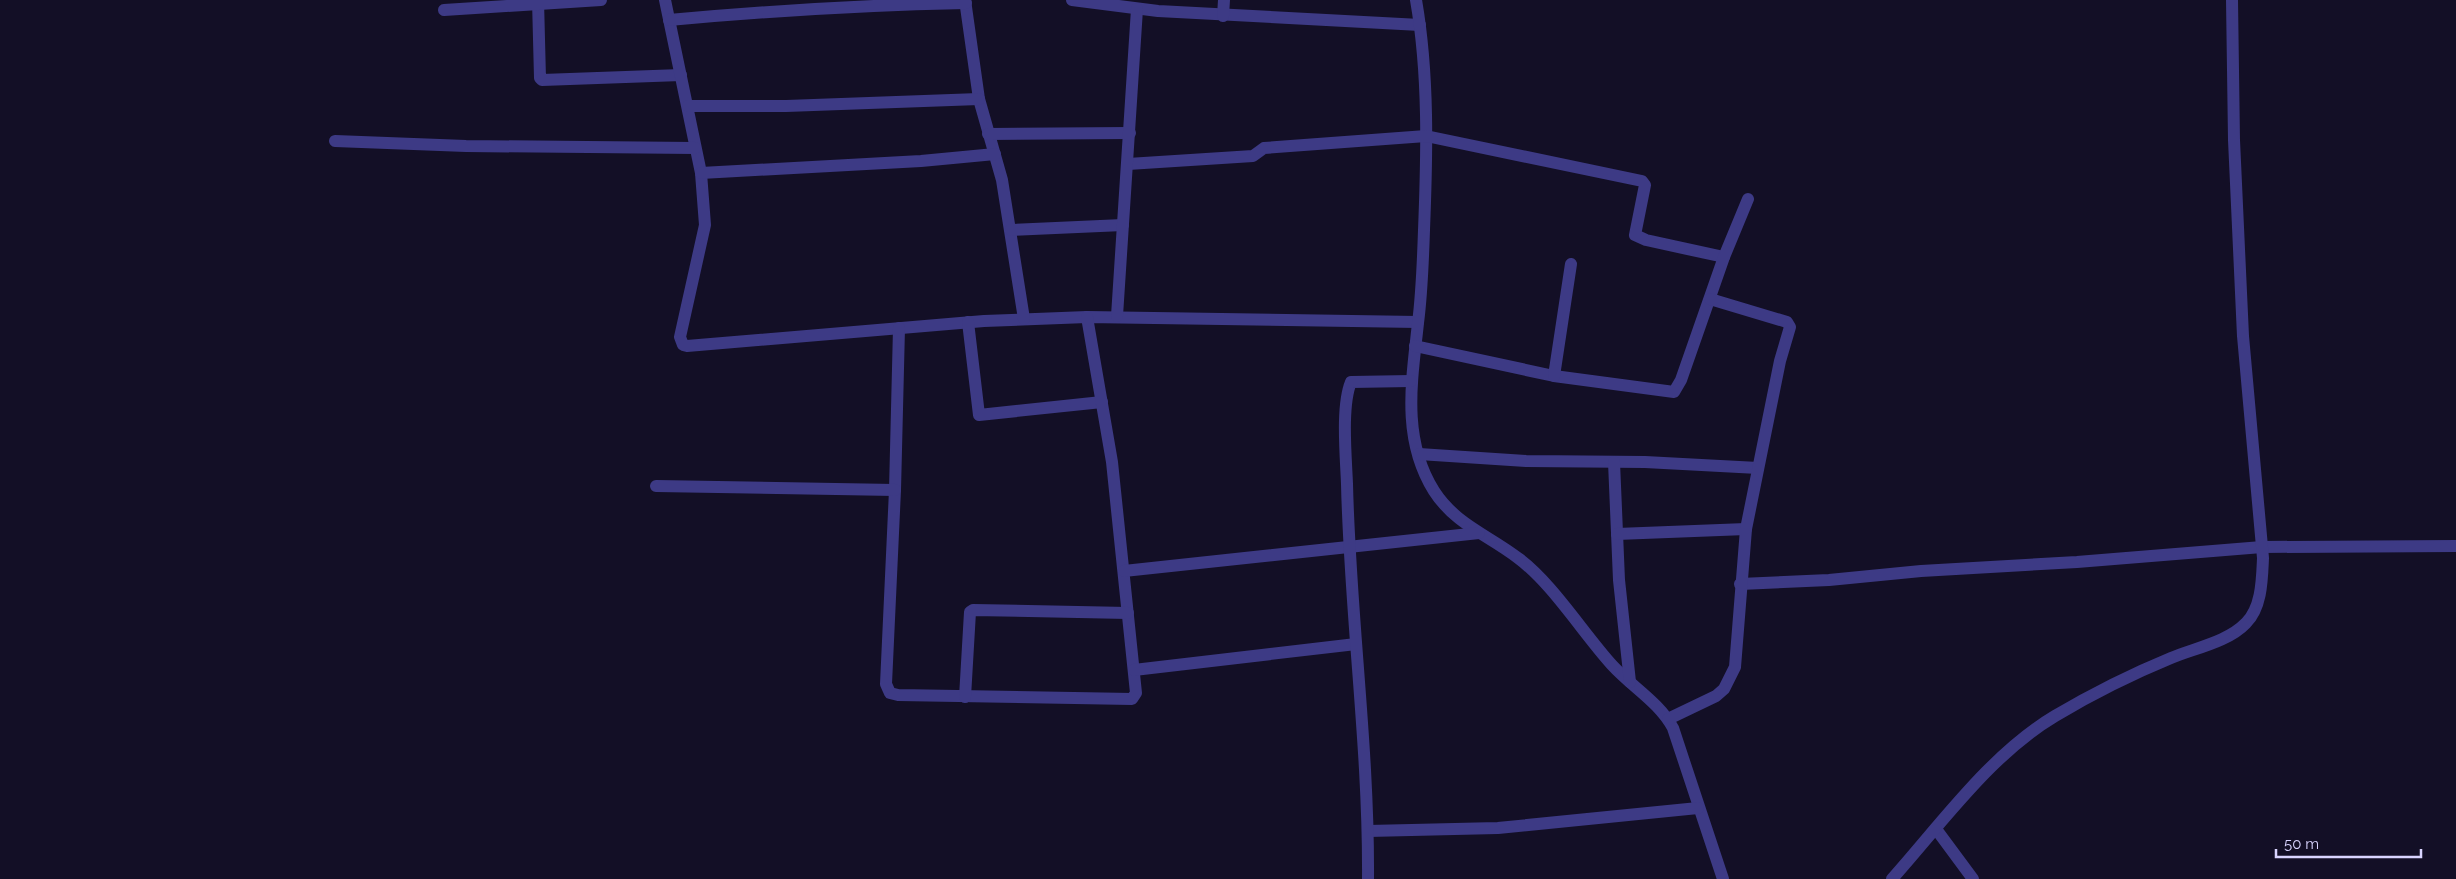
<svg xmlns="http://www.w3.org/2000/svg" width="2456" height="879" font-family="Raleway,sans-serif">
	<rect width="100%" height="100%" fill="#130f26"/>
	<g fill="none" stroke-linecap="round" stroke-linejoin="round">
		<g stroke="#3d3a85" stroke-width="12">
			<path d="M 538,0 L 540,78 L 542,80 L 681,75"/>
			<path d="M 665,0 L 701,173 L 705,225 L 680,337 L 683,345 L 687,346 L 984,321 L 1087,317 L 1418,322"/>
			<path d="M 965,0 L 979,99 L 1002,180 L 1024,319"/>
			<path d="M 1072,0 L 1158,11 L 1420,25"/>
			<path d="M 1416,0 C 1429,75 1427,154 1424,230 C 1423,261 1422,292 1418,323 C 1412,380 1401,438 1434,491 C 1455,524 1488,535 1518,558 C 1552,583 1583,633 1612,665 C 1632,687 1659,702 1673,728 L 1723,879"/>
			<path d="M 444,10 L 601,0"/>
			<path d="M 1223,16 L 1224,0"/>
			<path d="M 669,20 C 768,11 866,5 966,3"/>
			<path d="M 688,106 L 786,106 L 979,99"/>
			<path d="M 988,134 L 1130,133"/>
			<path d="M 335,141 L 466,146 L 695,148"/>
			<path d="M 1128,164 L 1253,156 L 1264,148 L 1426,136 L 1642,181 L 1645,185 L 1635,235 L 1646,240 L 1724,257"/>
			<path d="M 701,173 L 921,161 L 995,154"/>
			<path d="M 1011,230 L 1123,225"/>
			<path d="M 1117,316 L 1137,9"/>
			<path d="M 968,322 L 979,415 L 1102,402"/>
			<path d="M 899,328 L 895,490 L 886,684 L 890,693 L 898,695 L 1132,699 L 1136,693 L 1112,462 L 1087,317"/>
			<path d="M 1415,346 L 1554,376 L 1674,392 L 1681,380 L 1724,257 L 1748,199"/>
			<path d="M 1554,376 L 1571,264"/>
			<path d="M 1419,454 L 1526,461 L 1645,462 L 1758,468"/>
			<path d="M 1614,462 L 1619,580 L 1630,682"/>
			<path d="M 656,486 L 895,490"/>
			<path d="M 1617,534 L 1746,529"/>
			<path d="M 1124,571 L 1479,533"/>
			<path d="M 1740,584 L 1829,580 L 1921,571 L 2077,562 L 2262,547 L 2456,546"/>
			<path d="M 1134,670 L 1356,644"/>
			<path d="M 965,697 L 970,612 L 973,610 L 1128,613"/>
			<path d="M 1668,719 L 1716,696 L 1724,689 L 1735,667 L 1746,529 L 1780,361 L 1790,327 L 1787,322 L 1710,299"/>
			<path d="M 1936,829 L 1973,879"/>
			<path d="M 1368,831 L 1498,828 L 1698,808"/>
			<path d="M 1368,879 C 1369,747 1350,616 1347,484 C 1346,457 1341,406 1351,382 L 1411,381"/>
			<path d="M 1892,879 C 1942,823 1991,754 2055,716 C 2092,694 2132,674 2171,658 C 2195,648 2228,642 2246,623 C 2262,607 2262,579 2263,558 L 2243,336 L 2234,140 L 2232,0"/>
		</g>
	</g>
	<path d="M2276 849v8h145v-8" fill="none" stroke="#d9d4ff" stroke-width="2.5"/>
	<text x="2284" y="849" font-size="15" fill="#d9d4ff" stroke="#130f26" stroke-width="4" paint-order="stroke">50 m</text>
</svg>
